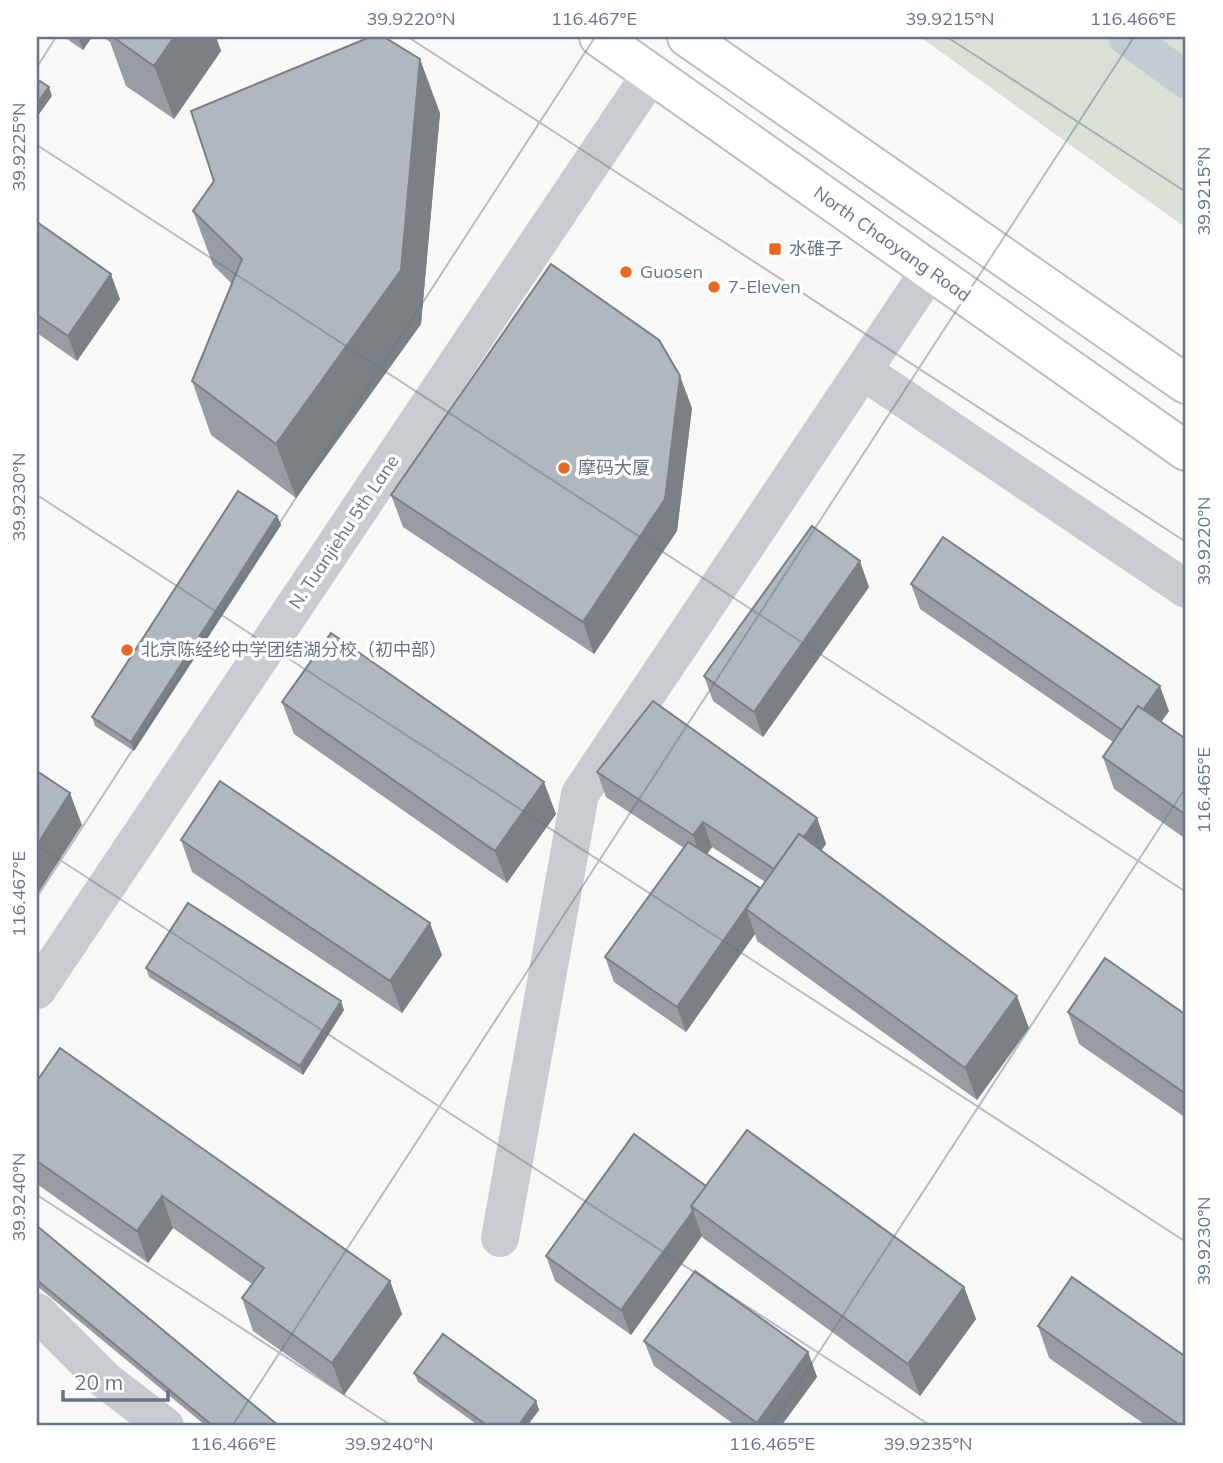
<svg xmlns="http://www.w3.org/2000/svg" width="1223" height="1463" font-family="Mulish,'Noto Sans SC',sans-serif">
	<rect width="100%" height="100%" fill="#f8f9f6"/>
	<path fill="#d9e1d7" d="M 920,37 L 1186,37 L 1186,228 Z"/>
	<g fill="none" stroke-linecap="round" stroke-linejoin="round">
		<path stroke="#c3ccd2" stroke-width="37" d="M 1127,37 L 1186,80"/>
		<defs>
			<g id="major">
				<path d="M 599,37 L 1186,451"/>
				<path d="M 687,37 L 1186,384"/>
			</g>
		</defs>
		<use href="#major" stroke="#bbbec3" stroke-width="42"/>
		<g stroke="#c8cbcf" stroke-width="38">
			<path d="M 863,371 L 1186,589"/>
			<path d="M 37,990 L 651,74"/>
			<path d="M 500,1238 L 580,794 L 930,270"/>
			<path d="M 37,1312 L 105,1380 L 165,1426"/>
		</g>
		<use href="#major" stroke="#fff" stroke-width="38"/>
	</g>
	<g fill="#979da3" fill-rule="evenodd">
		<path d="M 64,37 L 92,37 L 83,50 Z"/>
		<path d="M 103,37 L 216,37 L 221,51 L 174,119 L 126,86 L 110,42 Z"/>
		<path d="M 440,113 L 421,324 L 296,498 L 211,435 L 192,381 L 232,284 L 213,265 L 193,211 Z"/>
		<path d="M 37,222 L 120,299 L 77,361 L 37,333 Z"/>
		<path d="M 692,408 L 677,531 L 594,654 L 403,527 L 391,495 Z"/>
		<path d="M 277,516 L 281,525 L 134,751 L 95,726 L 92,717 Z"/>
		<path d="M 911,584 L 1169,711 L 1161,722 L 1186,739 L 1186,839 L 1114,789 L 1103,757 L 1113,742 L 920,609 Z"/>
		<path d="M 869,587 L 763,737 L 713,701 L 704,676 Z"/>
		<path d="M 282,702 L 556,814 L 507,883 L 294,734 Z"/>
		<path d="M 597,772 L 817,818 L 826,844 L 821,850 L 1029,1028 L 977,1100 L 757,941 L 755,934 L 686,1032 L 614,982 L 605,957 L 684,848 L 606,797 ZM 712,847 L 765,882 L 760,889 L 707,854 Z"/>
		<path d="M 181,840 L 442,955 L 402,1013 L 192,872 Z"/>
		<path d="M 146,968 L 344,1010 L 303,1075 L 149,977 Z"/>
		<path d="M 1068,1012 L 1186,1015 L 1186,1118 L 1079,1044 Z"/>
		<path d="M 37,1081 L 390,1281 L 402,1314 L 344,1395 L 253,1331 L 242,1298 L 252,1284 L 173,1228 L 148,1263 L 37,1184 Z"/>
		<path d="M 706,1186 L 964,1287 L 976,1319 L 920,1396 L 703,1238 L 702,1236 L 631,1335 L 555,1281 L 546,1256 Z"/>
		<path d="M 37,1226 L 279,1426 L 206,1426 L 37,1286 Z"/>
		<path d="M 1038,1326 L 1186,1426 L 1147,1426 L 1049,1358 Z"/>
		<path d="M 644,1341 L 808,1352 L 817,1377 L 781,1426 L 736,1426 L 654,1366 Z"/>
		<path d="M 414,1373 L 536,1401 L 539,1410 L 527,1426 L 479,1426 L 418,1382 Z"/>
	</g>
	<g fill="#7b8085">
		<path d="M 78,37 L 92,37 L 83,50 Z"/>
		<path d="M 174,37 L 216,37 L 221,51 L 174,119 L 154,66 Z"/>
		<path d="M 420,59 L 440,113 L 421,324 L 296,498 L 276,444 Z"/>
		<path d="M 49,87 L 52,96 L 37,117 L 37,103 Z"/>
		<path d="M 111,274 L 120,299 L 77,361 L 68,336 Z"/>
		<path d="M 680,376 L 692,408 L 677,531 L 594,654 L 583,622 Z"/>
		<path d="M 277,516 L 281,525 L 134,751 L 131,742 Z"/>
		<path d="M 860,561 L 869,587 L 763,737 L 754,712 Z"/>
		<path d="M 1160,686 L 1169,711 L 1136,758 L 1127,733 Z"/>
		<path d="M 544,782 L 556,814 L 507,883 L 495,851 Z"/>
		<path d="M 70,793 L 82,825 L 37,895 L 37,845 Z"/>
		<path d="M 817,818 L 826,844 L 788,898 L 779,873 Z"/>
		<path d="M 703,822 L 712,847 L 702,861 L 693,835 Z"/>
		<path d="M 746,909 L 755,934 L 686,1032 L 677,1007 Z"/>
		<path d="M 430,923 L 442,955 L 402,1013 L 390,981 Z"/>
		<path d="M 1017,996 L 1029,1028 L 977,1100 L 965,1068 Z"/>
		<path d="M 341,1001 L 344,1010 L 303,1075 L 300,1066 Z"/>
		<path d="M 162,1196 L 173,1228 L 148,1263 L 137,1231 Z"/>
		<path d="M 693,1211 L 702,1236 L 631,1335 L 621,1310 Z"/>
		<path d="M 390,1281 L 402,1314 L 344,1395 L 332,1363 Z"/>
		<path d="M 964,1287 L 976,1319 L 920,1396 L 908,1364 Z"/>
		<path d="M 808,1352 L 817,1377 L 781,1426 L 758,1426 L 757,1423 Z"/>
		<path d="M 536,1401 L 539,1410 L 527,1426 L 518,1426 Z"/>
	</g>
	<g fill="#b0b7be" stroke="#7b8085" stroke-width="2">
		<path d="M 113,37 L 174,37 L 154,66 Z"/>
		<path d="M 370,37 L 384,37 L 420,59 L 401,270 L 276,444 L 192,381 L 242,259 L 193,211 L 214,181 L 191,111 Z"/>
		<path d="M 40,81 L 49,87 L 37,103 L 37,85 Z"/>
		<path d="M 37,222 L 111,274 L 68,336 L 37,315 Z"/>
		<path d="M 551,264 L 659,340 L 680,376 L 665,499 L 583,622 L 391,495 Z"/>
		<path d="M 238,491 L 277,516 L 131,742 L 92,717 Z"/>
		<path d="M 812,526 L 860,561 L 754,712 L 704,676 Z"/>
		<path d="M 943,537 L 1160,686 L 1143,710 L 1138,706 L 1122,730 L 911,584 Z"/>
		<path d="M 331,633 L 544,782 L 495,851 L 282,702 Z"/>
		<path d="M 653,701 L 817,818 L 804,837 L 799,834 L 774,869 L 703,822 L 693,835 L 597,772 Z"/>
		<path d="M 1138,706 L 1186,739 L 1186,815 L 1103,757 Z"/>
		<path d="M 37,771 L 70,793 L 37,845 Z"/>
		<path d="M 220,781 L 430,923 L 390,981 L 181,840 Z"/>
		<path d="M 799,834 L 1017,996 L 965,1068 L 746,909 Z"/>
		<path d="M 688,842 L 760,888 L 677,1007 L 605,957 Z"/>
		<path d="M 188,903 L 341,1001 L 300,1066 L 146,968 Z"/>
		<path d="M 1105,958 L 1186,1015 L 1186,1094 L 1068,1012 Z"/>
		<path d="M 60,1048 L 390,1281 L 332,1363 L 242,1298 L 264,1268 L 162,1196 L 137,1231 L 37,1161 L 37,1081 Z"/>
		<path d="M 747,1130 L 964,1287 L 908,1364 L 691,1206 Z"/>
		<path d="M 634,1134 L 706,1186 L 691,1206 L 693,1211 L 621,1310 L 546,1256 Z"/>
		<path d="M 37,1226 L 279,1426 L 213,1426 L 37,1280 Z"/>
		<path d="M 695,1271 L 808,1352 L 757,1423 L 644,1341 Z"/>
		<path d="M 1072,1277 L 1186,1357 L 1186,1426 L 1181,1426 L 1038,1326 Z"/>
		<path d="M 443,1334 L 536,1401 L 518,1426 L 488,1426 L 414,1373 Z"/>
		<path d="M 37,1422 L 44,1426 L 37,1426 Z"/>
	</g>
	<path fill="none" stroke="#667589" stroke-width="2" stroke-opacity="0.45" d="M 408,37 L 1186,542M 947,37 L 1186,192M 37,67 L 56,37M 37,145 L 1186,892M 37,495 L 1186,1242M 37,845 L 931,1426M 37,897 L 595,37M 37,1195 L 392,1426M 232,1426 L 1134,37M 771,1426 L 1186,787"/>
	<g fill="#ed6721" stroke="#fff" stroke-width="2.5">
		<rect x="768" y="242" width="14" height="14" rx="3.5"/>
		<circle cx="626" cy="272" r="7"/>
		<circle cx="714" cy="287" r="7"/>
		<circle cx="564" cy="468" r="7"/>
		<circle cx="127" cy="650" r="7"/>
	</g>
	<g text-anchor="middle" stroke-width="7" stroke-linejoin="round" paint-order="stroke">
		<g font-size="18" fill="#667589" stroke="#fff">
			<text transform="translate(892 244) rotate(35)" y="6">North Chaoyang Road</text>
			<text transform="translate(344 532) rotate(-56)" y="6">N. Tuanjiehu 5th Lane</text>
		</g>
		<g font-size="18" fill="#667589" stroke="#fff" text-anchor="start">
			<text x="789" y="255">水碓子</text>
			<text x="640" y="278">Guosen</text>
			<text x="728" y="293">7-Eleven</text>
			<text x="578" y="474">摩码大厦</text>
			<text x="141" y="656">北京陈经纶中学团结湖分校（初中部）</text>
		</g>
	</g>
	<rect width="1223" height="1463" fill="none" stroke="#ffffff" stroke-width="77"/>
	<path d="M63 1390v10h105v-10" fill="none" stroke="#667589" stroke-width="3.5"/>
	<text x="74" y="1390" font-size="21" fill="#667589" stroke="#ffffff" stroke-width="5" paint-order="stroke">20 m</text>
	<rect x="38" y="38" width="1146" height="1386" fill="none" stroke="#667589" stroke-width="2.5"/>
	<g font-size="18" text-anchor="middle" fill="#667589">
		<text x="411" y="25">39.9220°N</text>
		<text x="594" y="25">116.467°E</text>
		<text x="950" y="25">39.9215°N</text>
		<text x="1133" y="25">116.466°E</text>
		<text transform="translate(19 147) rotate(-90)" y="6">39.9225°N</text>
		<text transform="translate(1204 191) rotate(-90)" y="6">39.9215°N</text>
		<text transform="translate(19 497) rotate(-90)" y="6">39.9230°N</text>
		<text transform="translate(1204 541) rotate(-90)" y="6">39.9220°N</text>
		<text transform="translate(1204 790) rotate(-90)" y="6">116.465°E</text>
		<text transform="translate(19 894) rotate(-90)" y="6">116.467°E</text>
		<text transform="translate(19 1197) rotate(-90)" y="6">39.9240°N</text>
		<text transform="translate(1204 1241) rotate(-90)" y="6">39.9230°N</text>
		<text x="233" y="1450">116.466°E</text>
		<text x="389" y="1450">39.9240°N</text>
		<text x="772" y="1450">116.465°E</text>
		<text x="928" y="1450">39.9235°N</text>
	</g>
</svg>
